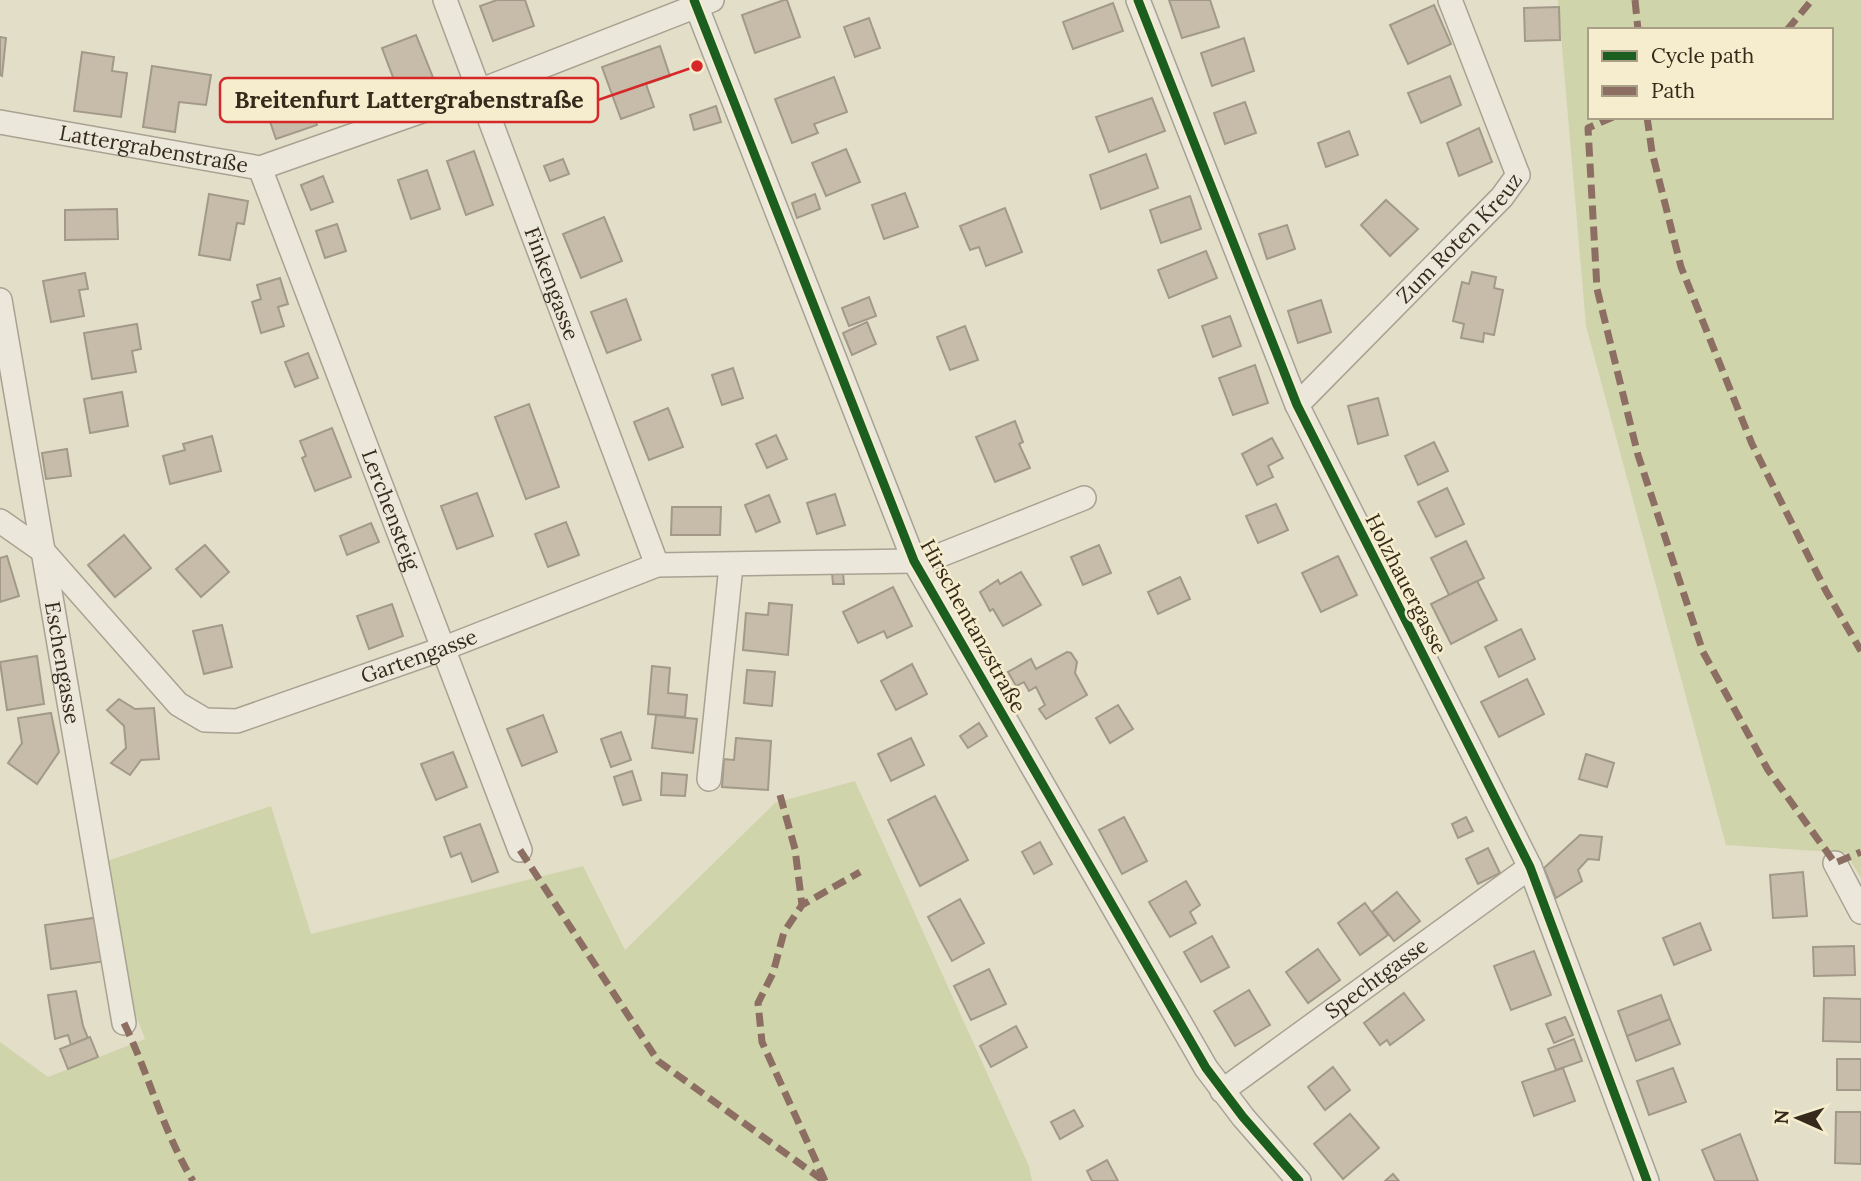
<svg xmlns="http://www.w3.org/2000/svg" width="1861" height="1181" font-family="Lora,serif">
	<rect width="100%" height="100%" fill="#e3dec8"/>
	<g fill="#cfd4aa" fill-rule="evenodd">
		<path d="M 1558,0 L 1861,0 L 1861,878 L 1846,853 L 1726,845 L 1586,326 ZM 1590,30 L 1831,30 L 1831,117 L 1590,117 Z"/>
		<path d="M 855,781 L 1029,1166 L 1032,1181 L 0,1181 L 0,1042 L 48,1077 L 145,1039 L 125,987 L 104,862 L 271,806 L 311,934 L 583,866 L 625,950 L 775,803 Z"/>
	</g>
	<g fill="#c6bca9" stroke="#a29988" stroke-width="2">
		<path d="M 497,0 L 525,0 L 534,26 L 493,41 L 480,6 Z"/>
		<path d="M 784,0 L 787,0 L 800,37 L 755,53 L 742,15 Z"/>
		<path d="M 1169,0 L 1210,0 L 1219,27 L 1182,38 Z"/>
		<path d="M 1113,3 L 1123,31 L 1073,49 L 1063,22 Z"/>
		<path d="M 1434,5 L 1451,44 L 1408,64 L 1390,25 Z"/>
		<path d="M 1559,7 L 1560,40 L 1525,41 L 1524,8 Z"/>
		<path d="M 869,18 L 880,48 L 855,57 L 844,27 Z"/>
		<path d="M 416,35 L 434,80 L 399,93 L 382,48 Z"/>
		<path d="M 0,37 L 6,38 L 2,76 L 0,75 Z"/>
		<path d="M 1244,38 L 1254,71 L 1212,86 L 1201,53 Z"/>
		<path d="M 660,46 L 670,76 L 646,84 L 654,107 L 621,119 L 602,67 Z"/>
		<path d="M 82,52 L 114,57 L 112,71 L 127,73 L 121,117 L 74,111 Z"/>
		<path d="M 152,66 L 211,75 L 206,105 L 179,102 L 175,132 L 143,127 Z"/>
		<path d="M 1450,76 L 1461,105 L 1421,123 L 1408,93 Z"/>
		<path d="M 834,77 L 847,112 L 814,124 L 818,133 L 792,143 L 775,99 Z"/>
		<path d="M 307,96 L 317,125 L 276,139 L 266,110 Z"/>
		<path d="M 1152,98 L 1165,131 L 1109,152 L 1096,117 Z"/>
		<path d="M 1245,102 L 1256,133 L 1225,144 L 1214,113 Z"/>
		<path d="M 716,106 L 721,122 L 694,130 L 690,115 Z"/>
		<path d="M 1479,128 L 1492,162 L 1459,176 L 1447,143 Z"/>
		<path d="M 1349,131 L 1358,155 L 1326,167 L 1318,143 Z"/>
		<path d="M 846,149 L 860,182 L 826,196 L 812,163 Z"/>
		<path d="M 474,151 L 493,205 L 466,215 L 447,161 Z"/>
		<path d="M 1146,154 L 1158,188 L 1101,209 L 1090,175 Z"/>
		<path d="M 563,159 L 569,174 L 550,181 L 544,166 Z"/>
		<path d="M 427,170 L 440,209 L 411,219 L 398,180 Z"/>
		<path d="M 323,176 L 333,202 L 311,210 L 301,185 Z"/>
		<path d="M 905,193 L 918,227 L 884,239 L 872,205 Z"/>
		<path d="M 209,194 L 248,201 L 244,224 L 237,223 L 230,260 L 199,255 Z"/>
		<path d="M 815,194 L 820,209 L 797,218 L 792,203 Z"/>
		<path d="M 1190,196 L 1201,229 L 1161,243 L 1150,210 Z"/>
		<path d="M 1386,200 L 1418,229 L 1390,256 L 1361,225 Z"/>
		<path d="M 1005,208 L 1022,252 L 986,266 L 979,247 L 970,250 L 960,226 Z"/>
		<path d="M 117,209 L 118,239 L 65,240 L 65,210 Z"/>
		<path d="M 604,217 L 622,261 L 581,278 L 563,234 Z"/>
		<path d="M 337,224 L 346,251 L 325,258 L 316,231 Z"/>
		<path d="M 1287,225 L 1295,249 L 1267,259 L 1259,234 Z"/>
		<path d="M 1206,251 L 1217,278 L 1169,298 L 1158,270 Z"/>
		<path d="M 1472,272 L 1496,277 L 1494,288 L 1503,290 L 1494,335 L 1484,333 L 1483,342 L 1461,338 L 1464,324 L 1453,321 L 1462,282 L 1469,284 Z"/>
		<path d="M 85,273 L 88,289 L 79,290 L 84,316 L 51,322 L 43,281 Z"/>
		<path d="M 280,278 L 288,304 L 278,307 L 284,326 L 261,333 L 252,302 L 261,299 L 257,285 Z"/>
		<path d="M 869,297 L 876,316 L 849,326 L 842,308 Z"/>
		<path d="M 626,299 L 641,340 L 607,353 L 591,312 Z"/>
		<path d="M 1321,300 L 1331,332 L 1298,343 L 1288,311 Z"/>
		<path d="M 1230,316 L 1241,346 L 1213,357 L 1202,326 Z"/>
		<path d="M 867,322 L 876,344 L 852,355 L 843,333 Z"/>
		<path d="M 137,324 L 141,349 L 132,351 L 136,372 L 92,379 L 84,333 Z"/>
		<path d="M 965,326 L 978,360 L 950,370 L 937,337 Z"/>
		<path d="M 308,353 L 318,378 L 295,387 L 285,362 Z"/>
		<path d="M 1255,365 L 1268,403 L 1233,415 L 1219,378 Z"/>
		<path d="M 733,368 L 743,398 L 722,405 L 712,375 Z"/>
		<path d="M 122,392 L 128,426 L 90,433 L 84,399 Z"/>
		<path d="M 1378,398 L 1388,435 L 1358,444 L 1348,406 Z"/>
		<path d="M 529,404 L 559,487 L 526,499 L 495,417 Z"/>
		<path d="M 668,408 L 683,447 L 649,460 L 634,422 Z"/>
		<path d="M 1015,421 L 1023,442 L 1019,444 L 1030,468 L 995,482 L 976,437 Z"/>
		<path d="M 332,428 L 351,477 L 315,491 L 302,458 L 306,456 L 300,441 Z"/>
		<path d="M 776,435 L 787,459 L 767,468 L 756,444 Z"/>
		<path d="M 212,436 L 221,471 L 170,484 L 163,456 L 185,450 L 183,444 Z"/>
		<path d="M 1272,438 L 1283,458 L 1268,466 L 1273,477 L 1257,485 L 1242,454 Z"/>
		<path d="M 1434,442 L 1448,471 L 1418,485 L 1405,456 Z"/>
		<path d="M 67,449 L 71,476 L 46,479 L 42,453 Z"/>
		<path d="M 1447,488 L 1464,524 L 1436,537 L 1418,502 Z"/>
		<path d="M 477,493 L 493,536 L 457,549 L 441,506 Z"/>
		<path d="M 835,494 L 845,525 L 817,534 L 807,503 Z"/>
		<path d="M 769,495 L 780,522 L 756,532 L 745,505 Z"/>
		<path d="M 1276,504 L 1288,530 L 1258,543 L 1246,516 Z"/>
		<path d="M 672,507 L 721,507 L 720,535 L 671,535 Z"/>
		<path d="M 566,522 L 579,555 L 548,567 L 535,534 Z"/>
		<path d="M 371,523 L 379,542 L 347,555 L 340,536 Z"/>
		<path d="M 124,535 L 151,568 L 115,597 L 88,565 Z"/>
		<path d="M 1466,541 L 1484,578 L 1449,595 L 1431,558 Z"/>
		<path d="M 205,545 L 229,572 L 201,597 L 176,569 Z"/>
		<path d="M 1099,545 L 1111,573 L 1083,585 L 1071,557 Z"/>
		<path d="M 7,556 L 19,596 L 0,602 L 0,558 Z"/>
		<path d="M 1338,556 L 1357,595 L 1321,612 L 1302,573 Z"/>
		<path d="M 1021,572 L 1041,605 L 1003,626 L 993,609 L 990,611 L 980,592 L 998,580 L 1000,584 Z"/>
		<path d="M 832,573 L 843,573 L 844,584 L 833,584 Z"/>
		<path d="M 1180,577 L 1190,599 L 1158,614 L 1148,592 Z"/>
		<path d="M 1477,581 L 1497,620 L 1451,644 L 1431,604 Z"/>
		<path d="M 893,587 L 912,626 L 887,638 L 884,631 L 858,643 L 843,612 Z"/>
		<path d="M 769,603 L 792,605 L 788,655 L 743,650 L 746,613 L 768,615 Z"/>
		<path d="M 392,604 L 403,636 L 369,649 L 357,616 Z"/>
		<path d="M 222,625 L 232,667 L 204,674 L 193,631 Z"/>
		<path d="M 1521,629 L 1535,659 L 1499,677 L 1485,647 Z"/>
		<path d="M 1067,652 L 1071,653 L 1077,662 L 1075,673 L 1087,695 L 1046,719 L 1039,709 L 1045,705 L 1036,687 L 1029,691 L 1024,682 L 1016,686 L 1008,672 L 1031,659 L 1036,669 Z"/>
		<path d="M 37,656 L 44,704 L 7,710 L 0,662 Z"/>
		<path d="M 912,664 L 927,694 L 896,710 L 881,681 Z"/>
		<path d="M 652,666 L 670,668 L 668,693 L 687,695 L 685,717 L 648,714 Z"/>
		<path d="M 747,670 L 775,672 L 772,706 L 744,703 Z"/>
		<path d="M 1527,679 L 1544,714 L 1499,737 L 1481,702 Z"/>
		<path d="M 119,699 L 135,709 L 154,708 L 159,759 L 141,760 L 130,775 L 111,763 L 126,748 L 124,726 L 107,710 Z"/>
		<path d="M 1118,705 L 1133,729 L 1110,743 L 1096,718 Z"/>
		<path d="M 51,713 L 59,752 L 37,784 L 8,763 L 22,743 L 18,718 Z"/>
		<path d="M 543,715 L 557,752 L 522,766 L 507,729 Z"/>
		<path d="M 656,715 L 697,719 L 693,753 L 652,748 Z"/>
		<path d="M 979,723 L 987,736 L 968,748 L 960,736 Z"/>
		<path d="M 621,732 L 631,760 L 611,767 L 601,739 Z"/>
		<path d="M 736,738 L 771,741 L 768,790 L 722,787 L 724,759 L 734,760 Z"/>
		<path d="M 911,738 L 924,765 L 891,781 L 878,754 Z"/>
		<path d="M 453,752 L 467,787 L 436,800 L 421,764 Z"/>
		<path d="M 1586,754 L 1614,763 L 1607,787 L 1579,779 Z"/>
		<path d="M 632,771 L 641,800 L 623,805 L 614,777 Z"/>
		<path d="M 662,773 L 687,775 L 685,796 L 661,795 Z"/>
		<path d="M 935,796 L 968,860 L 920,886 L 888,820 Z"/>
		<path d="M 1124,817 L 1147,861 L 1122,874 L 1099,830 Z"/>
		<path d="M 1466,817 L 1473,831 L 1458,838 L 1452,824 Z"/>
		<path d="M 480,824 L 498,872 L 472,882 L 461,853 L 451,857 L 444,837 Z"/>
		<path d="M 1580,835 L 1602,837 L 1599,860 L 1588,859 L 1578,870 L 1582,881 L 1556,898 L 1544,868 Z"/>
		<path d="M 1040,842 L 1052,864 L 1034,874 L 1022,852 Z"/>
		<path d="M 1488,848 L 1500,873 L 1478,884 L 1466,859 Z"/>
		<path d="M 1803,872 L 1807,916 L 1773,918 L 1770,875 Z"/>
		<path d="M 1186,881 L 1200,905 L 1190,912 L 1196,923 L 1170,937 L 1149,902 Z"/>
		<path d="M 1397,892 L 1420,921 L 1394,941 L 1372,912 Z"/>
		<path d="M 960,899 L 984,943 L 952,961 L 928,917 Z"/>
		<path d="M 1365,903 L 1388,935 L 1360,955 L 1338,923 Z"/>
		<path d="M 100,917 L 106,961 L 51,969 L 45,925 Z"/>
		<path d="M 1700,923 L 1711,950 L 1674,965 L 1663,938 Z"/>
		<path d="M 1212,936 L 1229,967 L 1201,982 L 1184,952 Z"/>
		<path d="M 1854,946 L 1855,975 L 1814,976 L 1813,947 Z"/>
		<path d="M 1318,949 L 1340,980 L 1308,1003 L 1286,972 Z"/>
		<path d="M 1534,951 L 1551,995 L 1511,1010 L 1494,966 Z"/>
		<path d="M 989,969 L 1006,1004 L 971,1020 L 954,986 Z"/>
		<path d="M 1249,990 L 1270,1025 L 1235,1046 L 1214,1011 Z"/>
		<path d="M 76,991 L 83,1026 L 88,1038 L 71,1045 L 68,1035 L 55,1039 L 48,995 Z"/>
		<path d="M 1404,993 L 1424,1020 L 1390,1045 L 1387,1040 L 1380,1045 L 1364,1023 Z"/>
		<path d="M 1661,995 L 1670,1019 L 1627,1036 L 1618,1011 Z"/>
		<path d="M 1824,998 L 1861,999 L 1861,1042 L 1823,1041 Z"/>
		<path d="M 1565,1017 L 1573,1035 L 1554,1043 L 1546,1024 Z"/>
		<path d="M 1670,1019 L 1680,1044 L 1636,1061 L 1627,1036 Z"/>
		<path d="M 1016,1026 L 1027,1047 L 991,1067 L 980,1046 Z"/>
		<path d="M 90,1037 L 98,1057 L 68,1069 L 60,1049 Z"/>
		<path d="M 1574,1039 L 1582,1061 L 1556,1070 L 1548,1049 Z"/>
		<rect x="1837" y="1059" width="24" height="31"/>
		<path d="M 1333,1067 L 1350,1090 L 1325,1110 L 1308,1087 Z"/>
		<path d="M 1563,1068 L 1575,1101 L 1534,1116 L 1522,1082 Z"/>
		<path d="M 1673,1068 L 1686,1102 L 1649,1115 L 1637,1081 Z"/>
		<path d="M 1074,1110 L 1083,1126 L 1060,1139 L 1051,1122 Z"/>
		<path d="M 1836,1112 L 1861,1112 L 1861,1164 L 1835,1163 Z"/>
		<path d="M 1350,1114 L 1379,1148 L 1343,1179 L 1314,1144 Z"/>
		<path d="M 1740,1134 L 1758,1181 L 1715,1181 L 1702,1150 Z"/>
		<path d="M 1107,1160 L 1118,1181 L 1092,1181 L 1087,1171 Z"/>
		<path d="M 1393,1174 L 1399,1181 L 1385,1181 Z"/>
	</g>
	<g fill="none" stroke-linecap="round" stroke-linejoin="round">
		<defs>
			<g id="street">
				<path id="s1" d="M 445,0 L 657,565"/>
				<path d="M 694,0 L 914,561 L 1206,1068 L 1243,1117 L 1299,1181"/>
				<path d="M 1138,0 L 1297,405 L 1530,867 L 1647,1181"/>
				<path id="s2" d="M 0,122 L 260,168 L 479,91 L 712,0"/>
				<path id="s3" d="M 260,168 L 520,850"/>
				<path id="s4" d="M 0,300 L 124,1023"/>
				<path id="s5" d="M 1297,405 L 1502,197 L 1518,175 L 1450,0"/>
				<path id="s6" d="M 0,521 L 43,551 L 178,704 L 205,720 L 237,721 L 442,649 L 657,565 L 914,561 L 938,556 L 1084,498"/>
				<path d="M 709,779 L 731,566"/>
				<path d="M 1835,863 L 1861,912"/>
				<path id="s7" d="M 1222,1091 L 1530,867"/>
			</g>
		</defs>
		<use href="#street" stroke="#a7a292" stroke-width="26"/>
		<use href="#street" stroke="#ebe7da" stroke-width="23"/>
		<g stroke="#8d6e63" stroke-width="7" stroke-dasharray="14 7" stroke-linecap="butt">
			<path d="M 1635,0 L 1638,30"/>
			<path d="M 1787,30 L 1812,0"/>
			<path d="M 1613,117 L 1588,128 L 1597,289 L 1638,455 L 1703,652 L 1768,770 L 1835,863 L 1861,852"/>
			<path d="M 1647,117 L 1652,152 L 1681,267 L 1752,444 L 1826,591 L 1861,651"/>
			<path d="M 780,795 L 795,849 L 802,905"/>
			<path d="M 520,850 L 658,1061 L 824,1181"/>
			<path d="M 124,1023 C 149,1075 163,1131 193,1181"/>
			<path d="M 825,1181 L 762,1042 L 758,1003 L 773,973 L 784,932 L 802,905 L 860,872"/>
		</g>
		<defs>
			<g id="cycleway">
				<path d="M 694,0 L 914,561 L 1206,1068 L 1243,1117 L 1299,1181"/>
				<path d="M 1138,0 L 1297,405 L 1530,867 L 1647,1181"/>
			</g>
		</defs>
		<use href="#cycleway" stroke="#f5edcd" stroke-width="13"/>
		<use href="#cycleway" stroke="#1b5e20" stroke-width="9"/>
	</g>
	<g text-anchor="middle" stroke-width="5" stroke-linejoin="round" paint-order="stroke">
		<g font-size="21" fill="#352a1b" stroke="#f5edcd">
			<text dy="7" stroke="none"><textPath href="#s2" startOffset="156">Lattergrabenstraße</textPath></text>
			<text dy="7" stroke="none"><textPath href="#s5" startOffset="233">Zum Roten Kreuz</textPath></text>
			<text dy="7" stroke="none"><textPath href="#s1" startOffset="303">Finkengasse</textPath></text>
			<text dy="7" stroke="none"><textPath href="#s3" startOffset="366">Lerchensteig</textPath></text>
			<text transform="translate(1406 584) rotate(63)" y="7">Holzhauergasse</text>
			<text transform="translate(973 626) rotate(61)" y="7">Hirschentanzstraße</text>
			<text dy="7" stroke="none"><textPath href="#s6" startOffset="513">Gartengasse</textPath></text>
			<text dy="7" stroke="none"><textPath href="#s4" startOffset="368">Eschengasse</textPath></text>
			<text dy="7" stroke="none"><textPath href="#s7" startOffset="191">Spechtgasse</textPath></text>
		</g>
	</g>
	<path fill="none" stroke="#d62828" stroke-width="2.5" d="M697 66L598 100"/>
	<circle fill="#d62828" stroke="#f5edcd" stroke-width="2.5" cx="697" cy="66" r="7"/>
	<rect fill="#f5edcd" stroke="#d62828" stroke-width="2.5" x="220" y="78" width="378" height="44" rx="7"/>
	<g font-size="23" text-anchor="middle" font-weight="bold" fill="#352a1b">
		<text x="409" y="108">Breitenfurt Lattergrabenstraße</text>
	</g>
	<rect x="1588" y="28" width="245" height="91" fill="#f5edcd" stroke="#a89f86" stroke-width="2"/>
	<rect x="1602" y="51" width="35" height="10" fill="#1b5e20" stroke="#a89f86" stroke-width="2"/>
	<text x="1651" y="63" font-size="21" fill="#352a1b">Cycle path</text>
	<rect x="1602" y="86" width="35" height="10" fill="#8d6e63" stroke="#a89f86" stroke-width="2"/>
	<text x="1651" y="98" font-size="21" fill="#352a1b">Path</text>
	<g transform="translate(1798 1118) rotate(273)" stroke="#f5edcd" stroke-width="5" paint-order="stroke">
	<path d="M0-5L12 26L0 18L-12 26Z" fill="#352a1b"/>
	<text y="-10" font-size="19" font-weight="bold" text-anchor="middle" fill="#352a1b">N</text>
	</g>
</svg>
